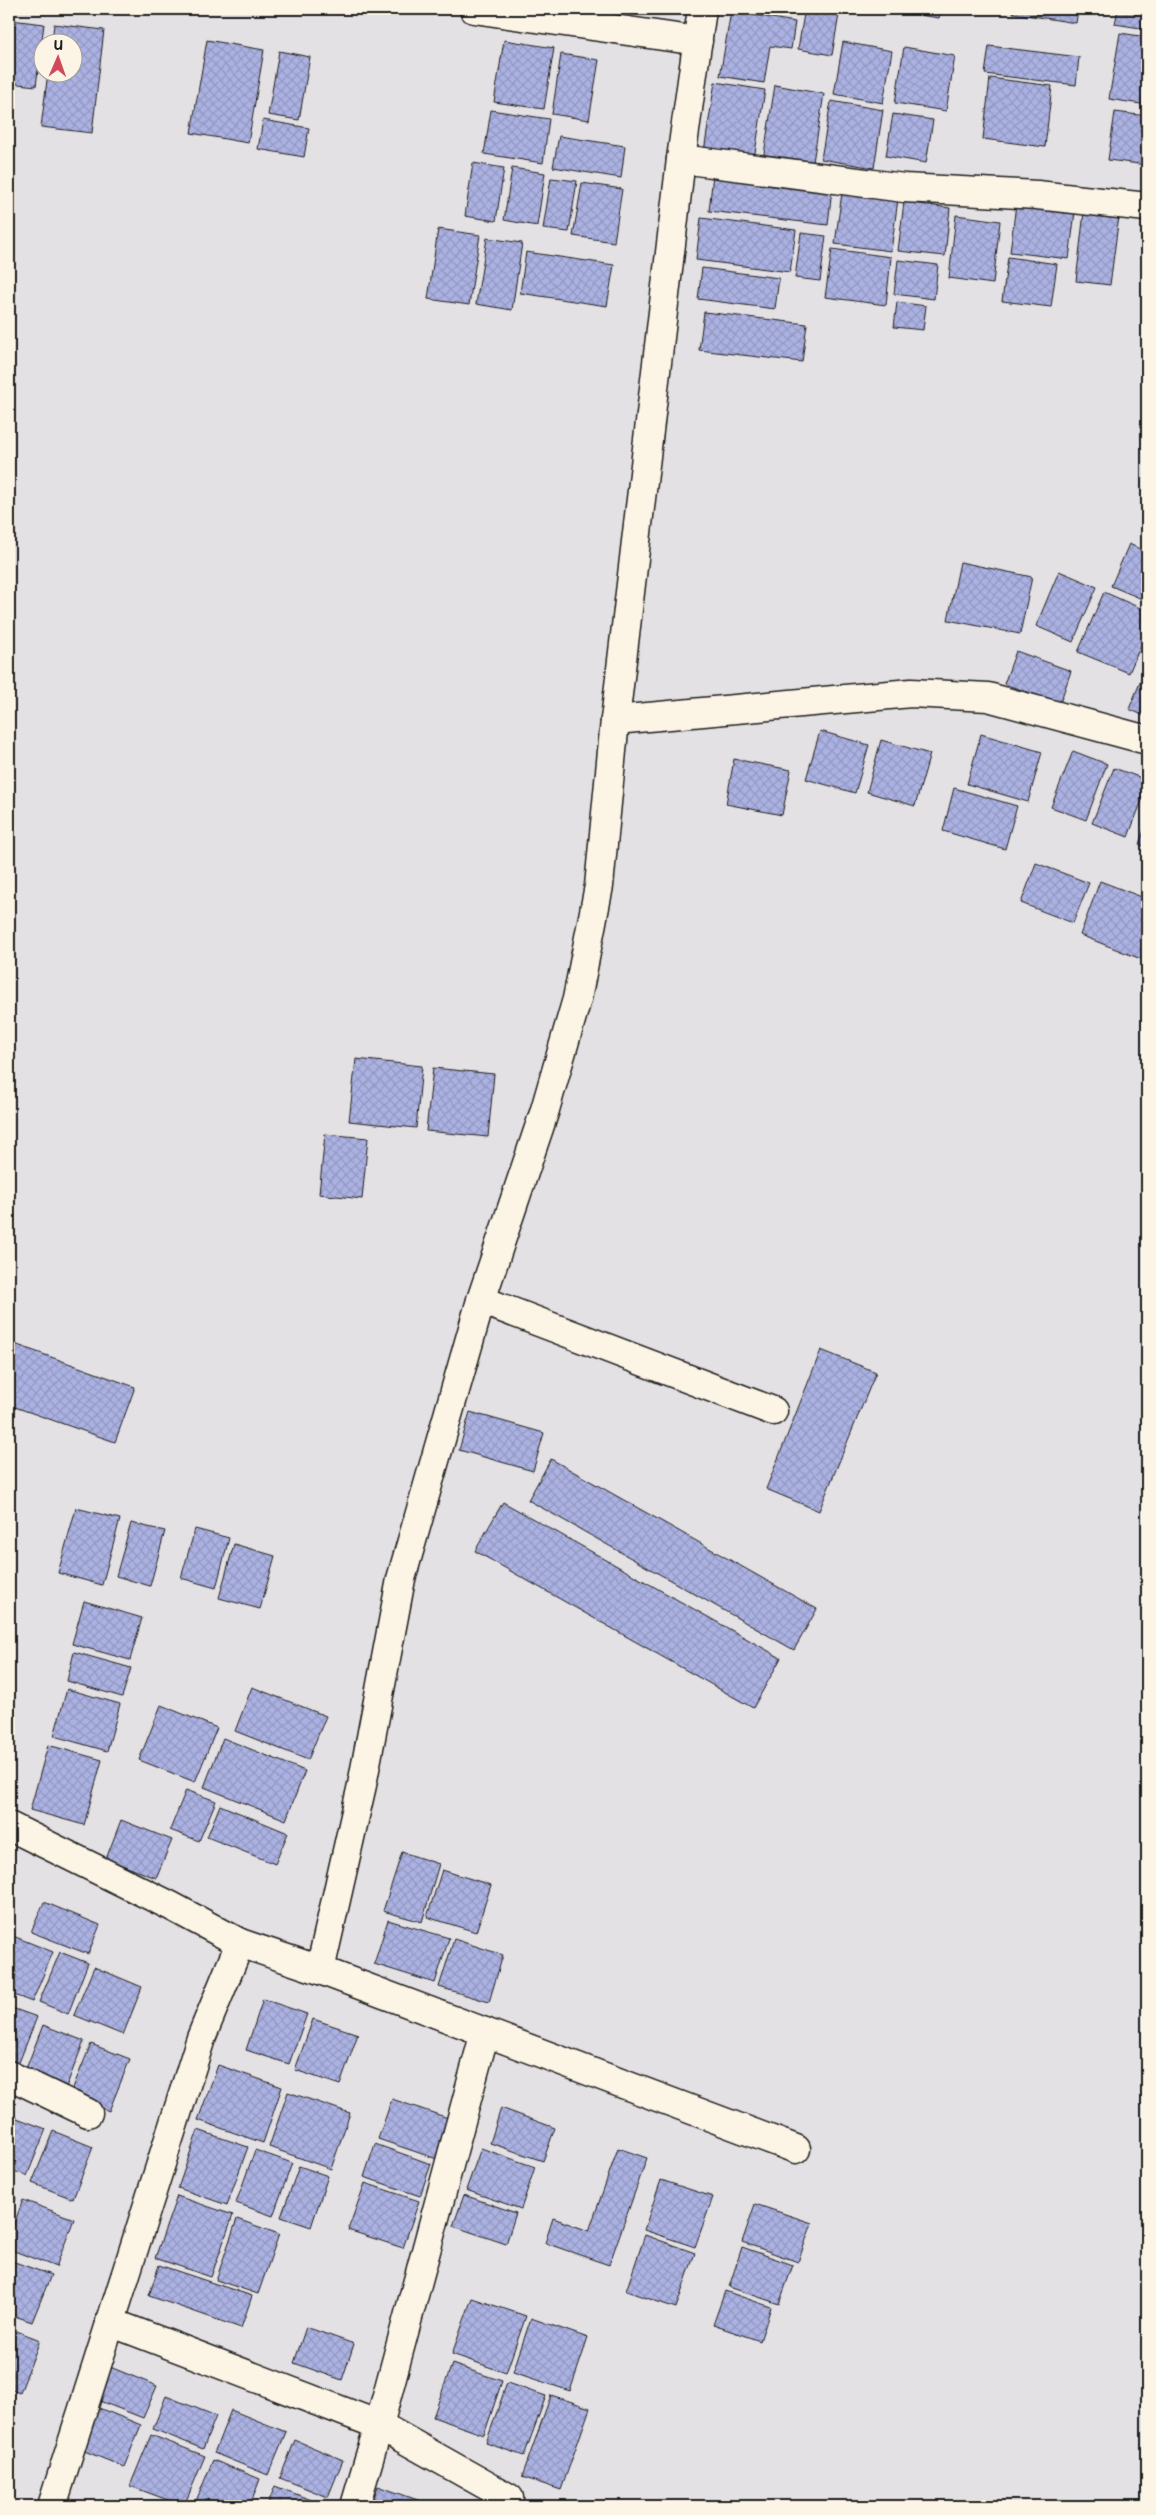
<svg xmlns="http://www.w3.org/2000/svg" width="1156" height="2515" font-family="Mali,sans-serif">
	<defs>
		<pattern id="building-cross-hatch" width="8" height="8" patternUnits="userSpaceOnUse" patternTransform="scale(1.25)"><rect width="8" height="8" fill="#abb2e2"/><path d="M0 0l8 8M0 8l8-8" fill="none" stroke="#9398c1"/></pattern>
	</defs>
	<rect width="100%" height="100%" fill="#e4e1e4"/>
	<filter id="ink" filterUnits="userSpaceOnUse"><feTurbulence type="fractalNoise" baseFrequency=".02" numOctaves="2"/><feDisplacementMap in="SourceGraphic" scale="10" xChannelSelector="R" yChannelSelector="G"/><feConvolveMatrix kernelMatrix="1 2 1 2 8 2 1 2 1" color-interpolation-filters="sRGB"/></filter>
	<g filter="url(#ink)">
		<g fill="url(#building-cross-hatch)" stroke="#1c1c1c">
			<path d="M 770,9 L 840,9 L 832,55 L 798,49 L 804,14 Z"/>
			<path d="M 880,9 L 941,9 L 939,18 Z"/>
			<path d="M 1013,9 L 1078,9 L 1076,23 L 1013,13 Z"/>
			<path d="M 1118,9 L 1147,9 L 1147,29 L 1115,24 Z"/>
			<path d="M 731,11 L 795,22 L 791,49 L 770,46 L 764,83 L 720,76 Z"/>
			<path d="M 11,20 L 44,24 L 36,86 L 9,83 Z"/>
			<path d="M 54,24 L 104,30 L 92,133 L 41,127 L 48,72 L 72,72 L 72,42 L 52,42 Z"/>
			<path d="M 1120,33 L 1147,37 L 1147,105 L 1109,99 Z"/>
			<path d="M 207,40 L 264,50 L 248,143 L 191,133 Z"/>
			<path d="M 504,40 L 554,48 L 544,109 L 494,102 Z"/>
			<path d="M 843,42 L 892,51 L 883,103 L 834,94 Z"/>
			<path d="M 989,46 L 1079,57 L 1076,85 L 985,74 Z"/>
			<path d="M 904,47 L 955,56 L 946,111 L 895,103 Z"/>
			<path d="M 279,51 L 310,57 L 299,120 L 268,115 Z"/>
			<path d="M 561,54 L 599,60 L 589,120 L 552,114 Z"/>
			<path d="M 990,78 L 1052,86 L 1045,147 L 983,139 Z"/>
			<path d="M 715,82 L 765,90 L 754,159 L 704,151 Z"/>
			<path d="M 775,85 L 824,94 L 812,168 L 763,160 Z"/>
			<path d="M 831,101 L 883,110 L 874,168 L 821,159 Z"/>
			<path d="M 491,110 L 549,119 L 543,163 L 484,154 Z"/>
			<path d="M 1115,112 L 1147,116 L 1147,165 L 1108,160 Z"/>
			<path d="M 893,114 L 933,120 L 926,163 L 886,156 Z"/>
			<path d="M 263,120 L 309,128 L 304,157 L 258,149 Z"/>
			<path d="M 559,136 L 625,146 L 621,178 L 553,167 Z"/>
			<path d="M 473,163 L 504,168 L 496,221 L 465,216 Z"/>
			<path d="M 512,168 L 545,173 L 537,226 L 504,220 Z"/>
			<path d="M 713,174 L 832,188 L 828,225 L 709,211 Z"/>
			<path d="M 551,178 L 577,181 L 569,232 L 543,229 Z"/>
			<path d="M 582,183 L 622,189 L 614,242 L 573,236 Z"/>
			<path d="M 842,192 L 898,199 L 891,251 L 835,244 Z"/>
			<path d="M 904,202 L 950,208 L 945,256 L 898,251 Z"/>
			<path d="M 1016,204 L 1075,212 L 1069,259 L 1010,252 Z"/>
			<path d="M 1084,212 L 1119,216 L 1110,285 L 1076,281 Z"/>
			<path d="M 956,215 L 1000,221 L 993,284 L 949,278 Z"/>
			<path d="M 701,218 L 796,230 L 790,272 L 696,260 Z"/>
			<path d="M 438,229 L 480,235 L 469,305 L 428,299 Z"/>
			<path d="M 801,233 L 826,236 L 820,281 L 795,278 Z"/>
			<path d="M 487,238 L 522,243 L 512,310 L 476,304 Z"/>
			<path d="M 832,249 L 891,257 L 886,305 L 825,297 Z"/>
			<path d="M 526,252 L 614,265 L 607,306 L 520,293 Z"/>
			<path d="M 1008,257 L 1057,264 L 1051,307 L 1002,301 Z"/>
			<path d="M 898,260 L 938,265 L 934,299 L 894,294 Z"/>
			<path d="M 702,268 L 779,278 L 775,309 L 698,299 Z"/>
			<path d="M 897,302 L 926,306 L 923,330 L 894,327 Z"/>
			<path d="M 704,312 L 807,324 L 802,362 L 699,350 Z"/>
			<path d="M 1129,544 L 1147,552 L 1147,601 L 1111,586 Z"/>
			<path d="M 960,562 L 1032,577 L 1020,634 L 948,620 Z"/>
			<path d="M 1059,571 L 1097,587 L 1073,642 L 1036,626 Z"/>
			<path d="M 1104,592 L 1147,611 L 1147,631 L 1129,673 L 1078,652 Z"/>
			<path d="M 1016,651 L 1071,671 L 1060,703 L 1004,684 Z"/>
			<path d="M 1147,666 L 1147,717 L 1129,709 Z"/>
			<path d="M 820,731 L 869,745 L 855,793 L 806,779 Z"/>
			<path d="M 981,734 L 1042,752 L 1028,802 L 967,784 Z"/>
			<path d="M 881,740 L 930,754 L 915,806 L 867,792 Z"/>
			<path d="M 1073,751 L 1107,764 L 1086,820 L 1051,807 Z"/>
			<path d="M 734,759 L 791,770 L 782,815 L 726,804 Z"/>
			<path d="M 1114,768 L 1147,780 L 1147,787 L 1128,837 L 1092,823 Z"/>
			<path d="M 954,788 L 1017,806 L 1005,849 L 943,831 Z"/>
			<path d="M 1147,823 L 1147,848 L 1139,844 Z"/>
			<path d="M 1036,863 L 1089,883 L 1073,923 L 1021,903 Z"/>
			<path d="M 1100,881 L 1147,899 L 1147,943 L 1141,959 L 1080,935 Z"/>
			<path d="M 356,1059 L 422,1066 L 416,1128 L 349,1121 Z"/>
			<path d="M 433,1068 L 494,1074 L 488,1137 L 426,1131 Z"/>
			<path d="M 325,1134 L 368,1138 L 362,1199 L 319,1194 Z"/>
			<path d="M 9,1342 L 135,1387 L 115,1442 L 9,1405 Z"/>
			<path d="M 821,1350 L 876,1372 L 819,1511 L 766,1489 Z"/>
			<path d="M 470,1412 L 544,1433 L 533,1471 L 459,1450 Z"/>
			<path d="M 551,1459 L 817,1609 L 794,1650 L 528,1500 Z"/>
			<path d="M 503,1502 L 781,1658 L 753,1708 L 475,1551 Z"/>
			<path d="M 76,1508 L 120,1519 L 102,1585 L 58,1573 Z"/>
			<path d="M 131,1523 L 165,1531 L 150,1586 L 116,1576 Z"/>
			<path d="M 195,1529 L 229,1538 L 216,1588 L 181,1578 Z"/>
			<path d="M 234,1544 L 275,1556 L 260,1609 L 219,1598 Z"/>
			<path d="M 84,1601 L 142,1618 L 130,1660 L 72,1644 Z"/>
			<path d="M 74,1652 L 131,1668 L 122,1697 L 67,1681 Z"/>
			<path d="M 252,1687 L 326,1716 L 308,1760 L 235,1731 Z"/>
			<path d="M 67,1689 L 120,1704 L 107,1751 L 54,1736 Z"/>
			<path d="M 161,1705 L 217,1728 L 195,1782 L 139,1760 Z"/>
			<path d="M 223,1738 L 305,1771 L 286,1820 L 204,1787 Z"/>
			<path d="M 48,1745 L 102,1760 L 84,1825 L 30,1810 Z"/>
			<path d="M 186,1790 L 216,1801 L 199,1841 L 170,1830 Z"/>
			<path d="M 220,1805 L 288,1833 L 275,1864 L 207,1837 Z"/>
			<path d="M 121,1820 L 172,1840 L 156,1878 L 106,1859 Z"/>
			<path d="M 402,1852 L 439,1864 L 422,1922 L 383,1911 Z"/>
			<path d="M 442,1870 L 491,1885 L 476,1932 L 427,1917 Z"/>
			<path d="M 44,1902 L 100,1925 L 88,1954 L 31,1932 Z"/>
			<path d="M 388,1920 L 449,1938 L 435,1983 L 374,1964 Z"/>
			<path d="M 13,1936 L 53,1952 L 32,2002 L 9,1993 L 9,1947 Z"/>
			<path d="M 454,1939 L 503,1955 L 489,2002 L 439,1987 Z"/>
			<path d="M 60,1952 L 88,1963 L 68,2014 L 39,2002 Z"/>
			<path d="M 94,1967 L 142,1987 L 123,2035 L 74,2015 Z"/>
			<path d="M 263,1999 L 307,2014 L 289,2064 L 246,2050 Z"/>
			<path d="M 9,2007 L 37,2017 L 18,2065 L 9,2062 Z"/>
			<path d="M 313,2019 L 358,2034 L 340,2085 L 295,2070 Z"/>
			<path d="M 43,2025 L 84,2041 L 63,2095 L 22,2079 Z"/>
			<path d="M 91,2044 L 130,2059 L 109,2111 L 70,2095 Z"/>
			<path d="M 218,2065 L 282,2087 L 263,2143 L 198,2120 Z"/>
			<path d="M 288,2092 L 350,2113 L 331,2169 L 269,2147 Z"/>
			<path d="M 392,2099 L 451,2119 L 437,2159 L 378,2139 Z"/>
			<path d="M 501,2108 L 555,2128 L 543,2161 L 490,2143 Z"/>
			<path d="M 9,2115 L 46,2129 L 27,2176 L 9,2169 Z"/>
			<path d="M 198,2130 L 248,2147 L 227,2205 L 178,2188 Z"/>
			<path d="M 53,2131 L 93,2147 L 73,2199 L 32,2183 Z"/>
			<path d="M 375,2144 L 431,2164 L 420,2196 L 364,2177 Z"/>
			<path d="M 481,2148 L 535,2167 L 521,2209 L 466,2190 Z"/>
			<path d="M 618,2148 L 647,2158 L 609,2265 L 545,2243 L 553,2218 L 589,2231 Z"/>
			<path d="M 255,2150 L 292,2163 L 273,2216 L 236,2203 Z"/>
			<path d="M 299,2166 L 328,2176 L 311,2227 L 281,2217 Z"/>
			<path d="M 661,2180 L 713,2197 L 695,2247 L 644,2230 Z"/>
			<path d="M 365,2183 L 419,2201 L 403,2248 L 348,2230 Z"/>
			<path d="M 9,2195 L 16,2198 L 9,2217 Z"/>
			<path d="M 464,2195 L 516,2213 L 506,2244 L 453,2226 Z"/>
			<path d="M 177,2196 L 233,2215 L 211,2277 L 155,2258 Z"/>
			<path d="M 23,2200 L 74,2219 L 56,2267 L 9,2249 L 9,2237 Z"/>
			<path d="M 755,2204 L 812,2223 L 798,2262 L 742,2242 Z"/>
			<path d="M 237,2219 L 279,2234 L 258,2294 L 216,2280 Z"/>
			<path d="M 645,2235 L 695,2253 L 676,2308 L 626,2291 Z"/>
			<path d="M 742,2247 L 793,2265 L 779,2304 L 729,2287 Z"/>
			<path d="M 9,2260 L 51,2275 L 32,2322 L 9,2314 Z"/>
			<path d="M 159,2265 L 252,2296 L 241,2328 L 149,2296 Z"/>
			<path d="M 725,2291 L 771,2307 L 760,2341 L 713,2325 Z"/>
			<path d="M 472,2298 L 526,2316 L 506,2373 L 452,2354 Z"/>
			<path d="M 531,2318 L 588,2338 L 570,2391 L 513,2372 Z"/>
			<path d="M 306,2327 L 354,2344 L 342,2380 L 294,2363 Z"/>
			<path d="M 9,2328 L 40,2340 L 20,2393 L 9,2389 Z"/>
			<path d="M 452,2364 L 502,2381 L 484,2435 L 433,2417 Z"/>
			<path d="M 110,2367 L 157,2386 L 143,2418 L 97,2400 Z"/>
			<path d="M 507,2383 L 546,2396 L 524,2456 L 486,2443 Z"/>
			<path d="M 551,2395 L 590,2408 L 561,2490 L 522,2477 Z"/>
			<path d="M 166,2396 L 216,2416 L 203,2449 L 153,2429 Z"/>
			<path d="M 9,2405 L 15,2407 L 9,2423 Z"/>
			<path d="M 94,2406 L 141,2425 L 124,2467 L 77,2448 Z"/>
			<path d="M 231,2410 L 286,2432 L 268,2475 L 214,2453 Z"/>
			<path d="M 151,2435 L 205,2456 L 184,2506 L 130,2486 Z"/>
			<path d="M 295,2440 L 343,2460 L 328,2497 L 280,2478 Z"/>
			<path d="M 213,2460 L 260,2479 L 250,2506 L 194,2506 Z"/>
			<path d="M 275,2486 L 327,2506 L 267,2506 Z"/>
			<path d="M 378,2486 L 429,2504 L 428,2506 L 371,2506 Z"/>
		</g>
		<g fill="none" stroke-linecap="round" stroke-linejoin="round">
			<defs>
				<g id="street">
					<path d="M 474,9 L 698,41"/>
					<path d="M 681,159 L 904,188 L 1037,195 L 1147,207"/>
					<path d="M 615,720 L 911,693 L 988,697 L 1147,740"/>
					<path d="M 481,1300 L 773,1411"/>
					<path d="M 9,1826 L 171,1906 L 240,1943"/>
					<path d="M 320,1970 L 796,2149"/>
					<path d="M 9,2075 L 88,2113"/>
					<path d="M 110,2322 L 379,2425 L 509,2498"/>
					<path d="M 52,2506 L 201,2038 L 240,1943 L 320,1970 L 362,1785 L 401,1579 L 481,1300 L 544,1113 L 577,999 L 599,886 L 615,720 L 681,159 L 702,9"/>
					<path d="M 355,2506 L 379,2425 L 485,2032"/>
				</g>
			</defs>
			<use href="#street" stroke="#1c1c1c" stroke-width="31"/>
			<use href="#street" stroke="#fcf5e5" stroke-width="28"/>
		</g>
	</g>
	<rect width="1156" height="2515" fill="none" stroke="#fcf5e5" stroke-width="30"/>
	<rect x="15" y="15" width="1126" height="2485" fill="none" stroke="#1c1c1c" stroke-width="2" filter="url(#ink)"/>
	<g transform="translate(58 58) rotate(2)"><circle r="24" fill="#fcf5e5" stroke="#a29e95"/>
	<path d="M0-4L9 19L0 12L-9 19Z" fill="#d1495b"/>
	<text y="-8" font-size="14" font-weight="bold" text-anchor="middle" fill="#1c1c1c">U</text>
	</g>
</svg>
